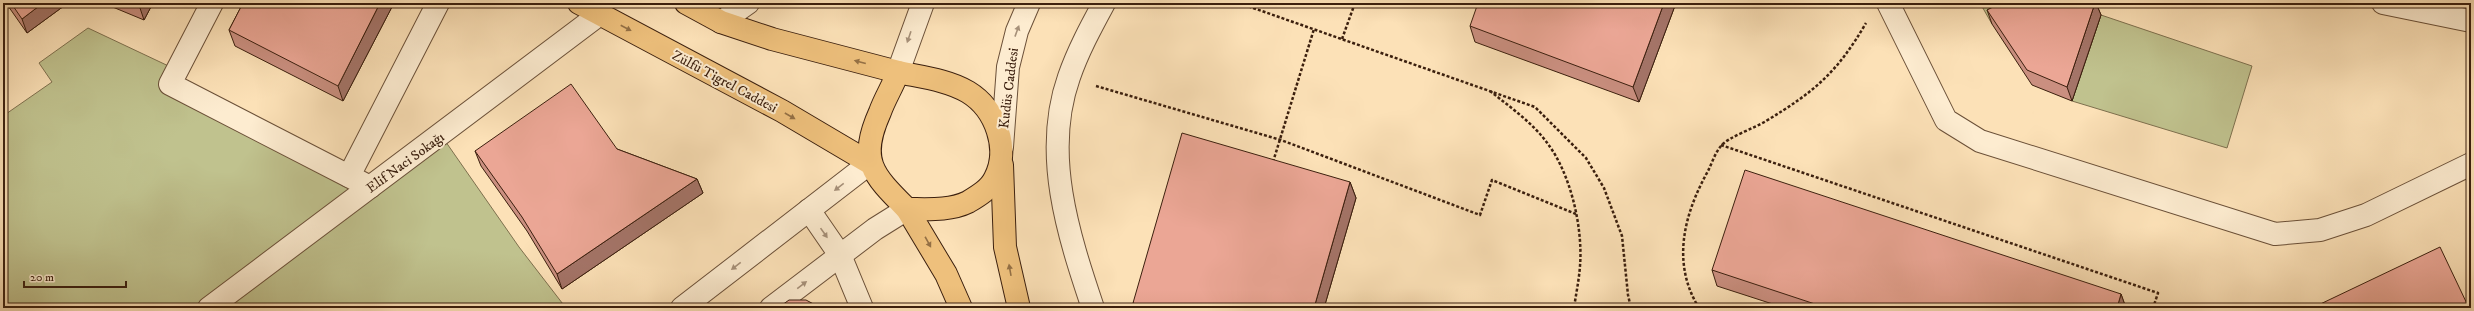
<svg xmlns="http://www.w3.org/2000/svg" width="2474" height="311" font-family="'IM FELL DW Pica',serif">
	<rect width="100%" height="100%" fill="#fce1b7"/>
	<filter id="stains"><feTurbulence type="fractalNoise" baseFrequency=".005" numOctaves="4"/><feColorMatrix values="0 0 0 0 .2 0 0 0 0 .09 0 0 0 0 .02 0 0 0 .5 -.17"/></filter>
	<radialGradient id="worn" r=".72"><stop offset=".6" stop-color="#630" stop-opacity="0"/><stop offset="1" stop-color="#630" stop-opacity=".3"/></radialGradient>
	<g fill="#c0c28e" stroke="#7e704e">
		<path d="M 1980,3 L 2034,3 L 1992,24 Z"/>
		<path d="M 2101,15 L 2252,66 L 2227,148 L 2072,101 Z"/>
		<path d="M 88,28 L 177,70 L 170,83 L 370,187 L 441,135 L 519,247 L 566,308 L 3,308 L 3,116 L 52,82 L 39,63 Z"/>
	</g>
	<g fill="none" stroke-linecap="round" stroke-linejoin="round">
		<defs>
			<g id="minor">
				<path d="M 212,3 L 170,84 L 370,187"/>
				<path d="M 1888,3 L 1946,120 L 1980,141 L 2275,234 L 2320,230 L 2366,215 L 2471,164"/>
				<path d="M 2383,3 L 2471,21"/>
				<path d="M 721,22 L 748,3"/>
				<path d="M 898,72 L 923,3"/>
				<path d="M 1002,147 L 1008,67 L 1017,31 L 1029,3"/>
				<path d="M 349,176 L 438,3"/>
				<path d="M 809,210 L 840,255 L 862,308"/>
				<path d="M 209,308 L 600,14"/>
				<path d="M 682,308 L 870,163"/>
				<path d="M 771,308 L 875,229 L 907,209"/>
				<path d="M 1093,308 C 1068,234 1042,153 1069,77 C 1078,51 1091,27 1104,3"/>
			</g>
			<g id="major">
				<path d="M 579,3 L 782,111 L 870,163"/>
				<path d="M 686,3 L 721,22 L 772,39 L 898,72"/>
				<path d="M 898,72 C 921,77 948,80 968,92 C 996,109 1010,149 995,178 C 990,189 978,196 968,202 C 950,211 927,209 907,209 C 873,175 858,161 880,112 C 885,98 893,86 898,72 Z"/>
				<path d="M 1002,165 L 1005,247 L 1019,308"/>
				<path d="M 907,209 L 946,274 L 961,308"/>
			</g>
		</defs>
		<use href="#minor" stroke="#6b5038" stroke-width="24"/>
		<use href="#major" stroke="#3b1f0e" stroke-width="24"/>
		<g stroke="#3b1f0e" stroke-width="2.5" stroke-dasharray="3 2" stroke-linecap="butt">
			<path d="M 1239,3 L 1535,107 L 1586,158 L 1604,188 L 1622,236 L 1628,295 L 1631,308"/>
			<path d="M 1342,39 L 1355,3"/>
			<path d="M 1096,86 L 1281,140 L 1480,215 L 1492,180 L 1576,214"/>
			<path d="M 1490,91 C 1510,107 1533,123 1548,144 C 1571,175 1583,228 1580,266 C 1579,280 1576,294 1574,308"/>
			<path d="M 1721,145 L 2158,293 L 2153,308"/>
			<path d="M 1273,162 L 1314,29"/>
			<path d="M 1699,308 C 1671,263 1684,214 1708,171 C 1712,163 1715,153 1721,146 C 1728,137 1755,128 1766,121 C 1814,92 1837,73 1866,23"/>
		</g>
		<use href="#minor" stroke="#fdecd0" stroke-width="22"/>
		<use href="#major" stroke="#eec07c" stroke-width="22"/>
	</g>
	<g fill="#ca8f80" stroke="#3b1f0e">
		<path d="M 6,3 L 68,3 L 27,33 Z"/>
		<path d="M 103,3 L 153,3 L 144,20 Z"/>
		<path d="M 243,3 L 394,3 L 343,101 L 235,46 L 229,30 Z"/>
		<path d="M 1676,3 L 1639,102 L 1475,42 L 1470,26 Z"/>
		<path d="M 2001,3 L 2096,3 L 2101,15 L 2072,101 L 2032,85 L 1992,24 L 1987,10 Z"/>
		<path d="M 617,149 L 697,179 L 703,193 L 562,289 L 527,231 L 481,166 L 475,151 Z"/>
		<path d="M 1350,182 L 1356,198 L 1324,308 L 1134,308 L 1133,303 Z"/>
		<path d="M 1712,270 L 2121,294 L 2126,308 L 1785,308 L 1717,286 Z"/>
	</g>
	<g fill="#a47468" stroke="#3b1f0e">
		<path d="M 43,3 L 68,3 L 27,33 L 22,19 Z"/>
		<path d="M 140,3 L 153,3 L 144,20 L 139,5 Z"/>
		<path d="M 380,3 L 394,3 L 343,101 L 338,86 Z"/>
		<path d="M 1664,3 L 1676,3 L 1639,102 L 1633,87 Z"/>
		<path d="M 2095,3 L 2096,3 L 2101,15 L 2072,101 L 2067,87 Z"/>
		<path d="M 697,179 L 703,193 L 562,289 L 557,274 Z"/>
		<path d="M 1350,182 L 1356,198 L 1324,308 L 1314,308 Z"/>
		<path d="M 2121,294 L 2126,308 L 2117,308 Z"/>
	</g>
	<g fill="#eba695" stroke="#3b1f0e">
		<path d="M 11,3 L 43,3 L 22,19 Z"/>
		<path d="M 133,3 L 140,3 L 139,5 Z"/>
		<path d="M 243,3 L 380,3 L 338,86 L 229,30 Z"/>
		<path d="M 1478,3 L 1664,3 L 1633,87 L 1470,26 Z"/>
		<path d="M 2001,3 L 2095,3 L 2067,87 L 2027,70 L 1987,10 Z"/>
		<path d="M 571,84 L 617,149 L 697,179 L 557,274 L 522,217 L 475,151 Z"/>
		<path d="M 1182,133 L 1350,182 L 1314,308 L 1150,308 L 1133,303 Z"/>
		<path d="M 1745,170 L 2121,294 L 2117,308 L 1827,308 L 1712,270 Z"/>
		<path d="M 2440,247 L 2469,308 L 2312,308 Z"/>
		<path d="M 789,300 L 806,300 L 821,308 L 780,308 L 782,305 Z"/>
	</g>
	<defs><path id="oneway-solid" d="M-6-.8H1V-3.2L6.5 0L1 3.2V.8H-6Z"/></defs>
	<g fill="#947045">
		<use href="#oneway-solid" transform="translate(626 28) rotate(28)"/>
		<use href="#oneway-solid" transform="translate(860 62) rotate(-165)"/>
		<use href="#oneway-solid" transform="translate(790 116) rotate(30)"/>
		<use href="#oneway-solid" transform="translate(928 242) rotate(61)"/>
		<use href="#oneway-solid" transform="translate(1010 270) rotate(-100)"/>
	</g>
	<g fill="#a69079">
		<use href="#oneway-solid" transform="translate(1017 31) rotate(-70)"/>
		<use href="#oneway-solid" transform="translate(909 37) rotate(109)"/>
		<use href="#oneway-solid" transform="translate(839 187) rotate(142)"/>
		<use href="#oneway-solid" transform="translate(824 233) rotate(55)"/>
		<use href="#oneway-solid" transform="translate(736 266) rotate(142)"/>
		<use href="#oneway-solid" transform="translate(802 285) rotate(-37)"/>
	</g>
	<g text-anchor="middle" stroke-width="4" stroke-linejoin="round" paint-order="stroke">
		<g font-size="14" fill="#3b1f0e" stroke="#fdecd0">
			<text transform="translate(725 81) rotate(28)" y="5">Zülfü Tigrel Caddesi</text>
			<text transform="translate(1008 88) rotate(-83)" y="5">Kudüs Caddesi</text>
			<text transform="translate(405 162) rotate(-36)" y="5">Elif Naci Sokağı</text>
		</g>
	</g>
	<rect width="2474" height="311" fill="none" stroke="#fce1b7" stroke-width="16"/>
	<rect x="4" y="4" width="2466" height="303" fill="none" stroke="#3b1f0e" stroke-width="2"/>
	<rect x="8" y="8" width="2458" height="295" fill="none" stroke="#3b1f0e"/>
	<path d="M24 281v6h102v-6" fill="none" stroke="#3b1f0e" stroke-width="2"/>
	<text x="30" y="281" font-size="12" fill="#3b1f0e" stroke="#fdecd0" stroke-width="3" paint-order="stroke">20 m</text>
	<rect width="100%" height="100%" filter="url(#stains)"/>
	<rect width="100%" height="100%" fill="url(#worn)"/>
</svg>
